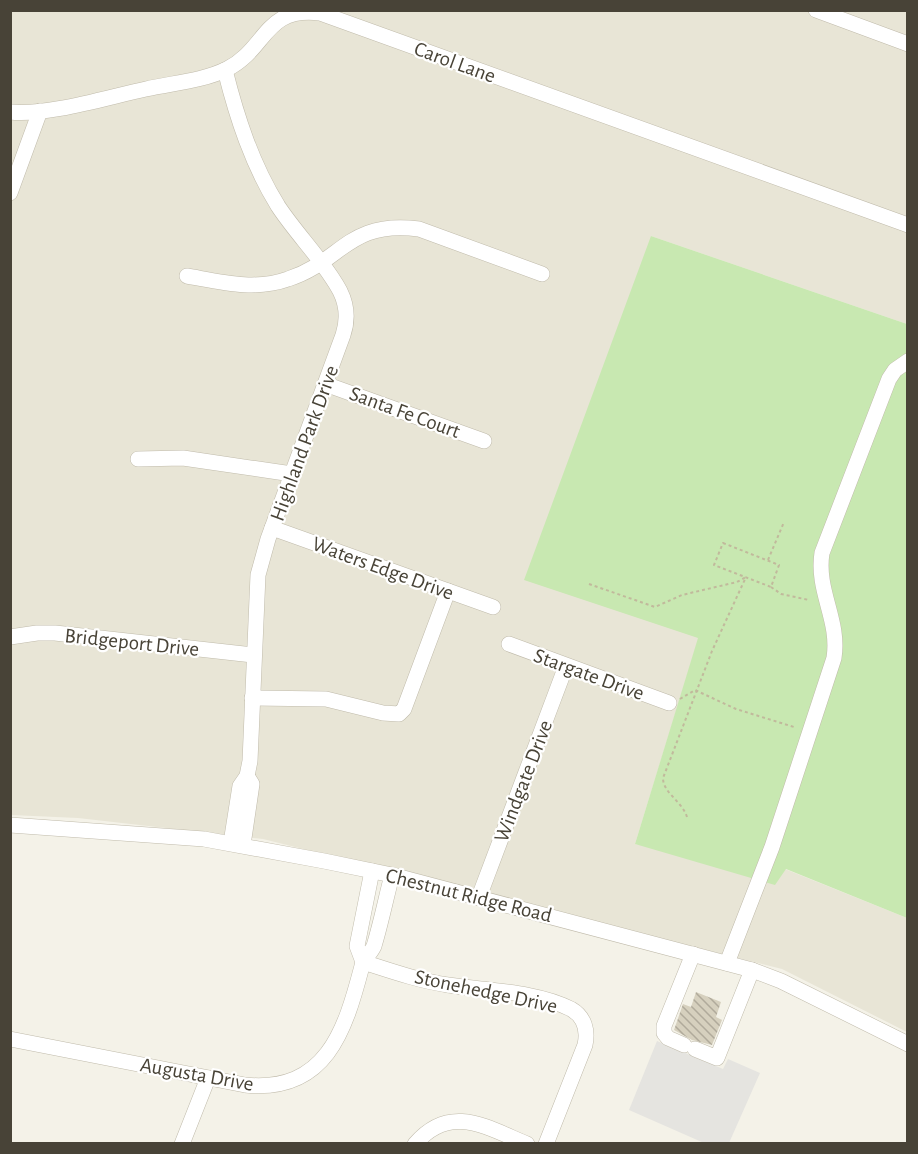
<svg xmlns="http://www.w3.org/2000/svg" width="918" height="1154" font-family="'Alegreya Sans',sans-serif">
	<defs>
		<pattern id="building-back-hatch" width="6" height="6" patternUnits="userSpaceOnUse" patternTransform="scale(1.5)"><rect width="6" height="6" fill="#d6d0be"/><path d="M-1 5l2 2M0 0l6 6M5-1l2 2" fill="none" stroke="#b0aa9b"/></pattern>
	</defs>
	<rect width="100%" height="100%" fill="#f4f2e8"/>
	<path fill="#e8e5d6" d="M 11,11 L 907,11 L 907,324 L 651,236 L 699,637 L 635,844 L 785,869 L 907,918 L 907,1032 L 782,969 L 263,839 L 78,818 L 11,815 Z"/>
	<path fill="#c8e8b1" d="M 651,236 L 907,324 L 907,918 L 786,869 L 775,885 L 635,844 L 698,638 L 524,580 Z"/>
	<path fill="#e5e4e0" d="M 657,1041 L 723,1069 L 728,1059 L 760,1073 L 729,1143 L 704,1143 L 629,1110 Z"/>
	<path fill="url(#building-back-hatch)" d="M 696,992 L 721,1002 L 716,1017 L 722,1020 L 712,1045 L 692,1040 L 674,1030 L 683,1004 L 691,1007 Z"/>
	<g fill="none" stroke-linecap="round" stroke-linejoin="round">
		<defs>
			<g id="minor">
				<path d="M 816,10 L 908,44"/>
				<path d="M 225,70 C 237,118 252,164 278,206 C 297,235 324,261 340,291 C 347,305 348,320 343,335 L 268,539 L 258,575 L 250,761 L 247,776 L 240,786 L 231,843"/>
				<path d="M 10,112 C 48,116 108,97 146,89 C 172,83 203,81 227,69 C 267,49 264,6 320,13 L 908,225"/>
				<path d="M 10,193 L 40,111"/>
				<path d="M 187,276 C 221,282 255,291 288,279 C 343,261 347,220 419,229 L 542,274"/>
				<path d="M 325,384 L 484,441"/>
				<path d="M 138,459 L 183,458 L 292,474"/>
				<path d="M 272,528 L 493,607"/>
				<path d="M 10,637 L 37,633 L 55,633 L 253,655"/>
				<path d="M 509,644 L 669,703"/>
				<path d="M 252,698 L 326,699 L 383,713 L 399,714 L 404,709 L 448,591"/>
				<path d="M 10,825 L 204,839 L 324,861 L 392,875 L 752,970 L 781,981 L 908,1044"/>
				<path d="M 243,845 L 252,784 L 247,776"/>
				<path d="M 479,897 L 566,666"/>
				<path d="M 363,962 C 391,971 420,981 448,985 C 487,991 536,991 571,1009 C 585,1017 588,1031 585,1045 L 546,1144"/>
				<path d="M 363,962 L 357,946 L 372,871"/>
				<path d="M 727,963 L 772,847 L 834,658 C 840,620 816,591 822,553 L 889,379 L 895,370 L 908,361"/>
				<path d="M 10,1039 L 245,1085 C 326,1093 345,1031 362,966 C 364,958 371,953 374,946 C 381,923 386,898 392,875"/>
				<path d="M 684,1045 L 668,1038 L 664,1033 L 664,1026 L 693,954"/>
				<path d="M 695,1049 L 717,1058 L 752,970"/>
				<path d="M 182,1144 L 208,1078"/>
				<path d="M 415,1144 C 450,1103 486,1127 527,1144"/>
			</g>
		</defs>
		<use href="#minor" stroke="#c0bbab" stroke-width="16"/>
		<g stroke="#c1b99c" stroke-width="2" stroke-dasharray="3 3" stroke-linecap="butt">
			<path d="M 723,543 L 779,565 L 771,587 L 714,565 Z"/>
			<path d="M 768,560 L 784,522"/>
			<path d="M 589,584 L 655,607 L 682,595 L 737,582 L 746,577"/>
			<path d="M 771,587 L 781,594 L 809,600"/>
			<path d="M 680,699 L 695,690 L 736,709 L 794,727"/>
			<path d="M 687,817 C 682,801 663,793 663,778 L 712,651 L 746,577"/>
		</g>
		<use href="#minor" stroke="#fff" stroke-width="15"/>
	</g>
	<g text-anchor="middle" stroke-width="4.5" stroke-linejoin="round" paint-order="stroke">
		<g font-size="21" fill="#484337" stroke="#fff">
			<text transform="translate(455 62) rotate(20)" y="7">Carol Lane</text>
			<text transform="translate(405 412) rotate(20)" y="7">Santa Fe Court</text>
			<text transform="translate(304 443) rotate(-70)" y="7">Highland Park Drive</text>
			<text transform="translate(383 568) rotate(20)" y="7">Waters Edge Drive</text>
			<text transform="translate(132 642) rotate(6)" y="7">Bridgeport Drive</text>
			<text transform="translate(589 674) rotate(20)" y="7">Stargate Drive</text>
			<text transform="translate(523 781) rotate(-69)" y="7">Windgate Drive</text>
			<text transform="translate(469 895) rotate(14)" y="7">Chestnut Ridge Road</text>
			<text transform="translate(486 991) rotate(12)" y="7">Stonehedge Drive</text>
			<text transform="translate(197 1074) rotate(10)" y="7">Augusta Drive</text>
		</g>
	</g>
	<rect width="918" height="1154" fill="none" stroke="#484337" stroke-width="24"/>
</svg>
